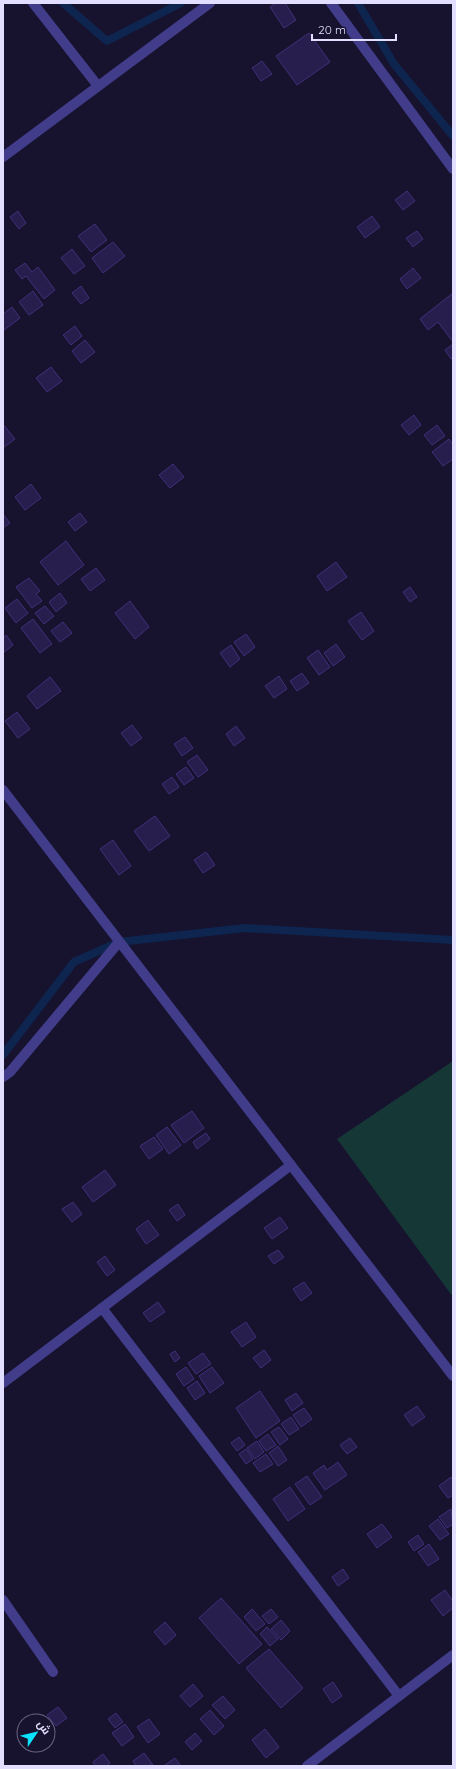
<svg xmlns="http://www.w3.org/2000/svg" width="456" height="1769" font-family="Quicksand,Cairo,sans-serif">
	<rect width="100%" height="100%" fill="#17122d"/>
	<path fill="#153736" d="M 453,1061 L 453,1297 L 337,1139 Z"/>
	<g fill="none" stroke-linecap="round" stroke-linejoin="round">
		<g stroke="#0e2550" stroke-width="8">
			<path d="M 63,3 L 107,41 L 181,3"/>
			<path d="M 358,3 L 394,64 L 453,136"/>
			<path d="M 3,1055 L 74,962 L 119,942 L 245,928 L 453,940"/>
		</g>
	</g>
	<g fill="#281e4e" stroke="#40307a">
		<path d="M 276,3 L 285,3 L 296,20 L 284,28 L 270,7 Z"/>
		<path d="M 309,33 L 330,62 L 297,85 L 276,56 Z"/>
		<path d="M 262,61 L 272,74 L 261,81 L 252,68 Z"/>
		<path d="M 407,191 L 415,201 L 403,210 L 395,200 Z"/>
		<path d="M 18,211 L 26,223 L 19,229 L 10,217 Z"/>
		<path d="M 372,216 L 380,227 L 365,238 L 357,227 Z"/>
		<path d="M 95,224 L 107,240 L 91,252 L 78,236 Z"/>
		<path d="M 417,231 L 423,239 L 413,247 L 406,238 Z"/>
		<path d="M 113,242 L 125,256 L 103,273 L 92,258 Z"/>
		<path d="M 72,249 L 85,266 L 74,274 L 61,258 Z"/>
		<path d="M 25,263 L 32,272 L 38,267 L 55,290 L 44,299 L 26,276 L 22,279 L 15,270 Z"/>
		<path d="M 413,268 L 421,278 L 407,289 L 400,279 Z"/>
		<path d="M 81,286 L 89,298 L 81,304 L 72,293 Z"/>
		<path d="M 33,291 L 43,305 L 29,315 L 19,302 Z"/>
		<path d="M 453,293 L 453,342 L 438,322 L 428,330 L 420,319 Z"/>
		<path d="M 12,307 L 20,318 L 3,331 L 3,314 Z"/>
		<path d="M 75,326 L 82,336 L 71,345 L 63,335 Z"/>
		<path d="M 85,340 L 95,352 L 81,363 L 72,351 Z"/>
		<path d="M 453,344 L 453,358 L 451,359 L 445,350 Z"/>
		<path d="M 51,367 L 62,381 L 47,392 L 36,378 Z"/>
		<path d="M 414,415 L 421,425 L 409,435 L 401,425 Z"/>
		<path d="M 3,424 L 15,439 L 3,448 Z"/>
		<path d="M 437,425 L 445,436 L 432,445 L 424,435 Z"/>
		<path d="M 449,439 L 453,445 L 453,459 L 443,466 L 432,452 Z"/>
		<path d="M 173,464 L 184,477 L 170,488 L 159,475 Z"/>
		<path d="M 31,484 L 41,498 L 25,510 L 15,497 Z"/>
		<path d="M 80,513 L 87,522 L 75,531 L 68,522 Z"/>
		<path d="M 3,514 L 10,523 L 3,528 Z"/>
		<path d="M 66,541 L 84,565 L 58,585 L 40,562 Z"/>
		<path d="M 336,562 L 347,577 L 327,591 L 317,576 Z"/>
		<path d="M 96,568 L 105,580 L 90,591 L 81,579 Z"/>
		<path d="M 29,578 L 40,591 L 36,594 L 42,601 L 32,608 L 16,587 Z"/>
		<path d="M 410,587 L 417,597 L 410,602 L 403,592 Z"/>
		<path d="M 60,593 L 67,603 L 56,612 L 49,602 Z"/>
		<path d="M 17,599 L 28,613 L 16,623 L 5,608 Z"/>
		<path d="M 130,601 L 149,627 L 135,639 L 115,613 Z"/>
		<path d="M 45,606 L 54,616 L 44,624 L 35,613 Z"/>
		<path d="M 361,612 L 374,631 L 362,640 L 348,621 Z"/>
		<path d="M 33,619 L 52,644 L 40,653 L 21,628 Z"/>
		<path d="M 63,622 L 72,633 L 60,642 L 51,631 Z"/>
		<path d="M 246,634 L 255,647 L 244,656 L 234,642 Z"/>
		<path d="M 6,635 L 13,645 L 3,653 L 3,638 Z"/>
		<path d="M 336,644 L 345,657 L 333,666 L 324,653 Z"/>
		<path d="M 231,645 L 240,659 L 230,667 L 220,653 Z"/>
		<path d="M 318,650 L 330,667 L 319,675 L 307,658 Z"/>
		<path d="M 302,673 L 309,683 L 297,691 L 290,681 Z"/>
		<path d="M 279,676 L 287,689 L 274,698 L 265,686 Z"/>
		<path d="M 50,677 L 61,691 L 37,709 L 27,696 Z"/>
		<path d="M 17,712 L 30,729 L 18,738 L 5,721 Z"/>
		<path d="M 132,725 L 142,738 L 131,746 L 121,733 Z"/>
		<path d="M 236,726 L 245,738 L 234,746 L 226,734 Z"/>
		<path d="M 185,737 L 193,748 L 182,756 L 174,744 Z"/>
		<path d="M 197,755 L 208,770 L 198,777 L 187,762 Z"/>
		<path d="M 186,767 L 194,778 L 184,785 L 176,774 Z"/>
		<path d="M 172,777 L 179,787 L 169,794 L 162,784 Z"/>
		<path d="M 155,816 L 170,836 L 149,851 L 134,831 Z"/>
		<path d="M 113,840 L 131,866 L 119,875 L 100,849 Z"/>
		<path d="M 206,852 L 215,865 L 203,873 L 194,860 Z"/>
		<path d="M 192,1111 L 204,1128 L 184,1143 L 171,1125 Z"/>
		<path d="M 167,1127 L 181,1145 L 169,1154 L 156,1135 Z"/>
		<path d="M 206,1133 L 210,1139 L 197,1149 L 193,1142 Z"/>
		<path d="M 154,1137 L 163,1149 L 149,1159 L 140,1146 Z"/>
		<path d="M 105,1170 L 116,1185 L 93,1202 L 82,1187 Z"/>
		<path d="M 73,1202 L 82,1214 L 72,1222 L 62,1209 Z"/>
		<path d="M 178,1204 L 185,1215 L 177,1221 L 169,1210 Z"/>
		<path d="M 280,1217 L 288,1228 L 272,1239 L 264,1228 Z"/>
		<path d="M 148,1220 L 159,1235 L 146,1244 L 136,1229 Z"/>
		<path d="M 278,1250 L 284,1257 L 274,1264 L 268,1256 Z"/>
		<path d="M 105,1256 L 115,1270 L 107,1276 L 97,1262 Z"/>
		<path d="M 304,1282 L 312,1293 L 301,1301 L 293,1289 Z"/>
		<path d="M 158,1302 L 165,1312 L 150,1322 L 143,1313 Z"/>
		<path d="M 246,1322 L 256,1337 L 242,1347 L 231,1332 Z"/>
		<path d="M 264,1350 L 271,1360 L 261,1368 L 253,1358 Z"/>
		<path d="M 175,1351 L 180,1358 L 175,1362 L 170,1354 Z"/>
		<path d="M 203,1353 L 211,1364 L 196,1374 L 188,1363 Z"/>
		<path d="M 186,1367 L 194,1379 L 184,1386 L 176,1374 Z"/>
		<path d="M 212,1367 L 224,1383 L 210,1393 L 199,1376 Z"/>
		<path d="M 197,1381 L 205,1393 L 195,1400 L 187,1388 Z"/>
		<path d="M 260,1391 L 280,1421 L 256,1438 L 236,1408 Z"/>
		<path d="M 296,1393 L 303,1403 L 292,1411 L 285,1400 Z"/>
		<path d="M 417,1406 L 425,1417 L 412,1426 L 404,1415 Z"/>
		<path d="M 304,1408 L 312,1419 L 301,1427 L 293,1415 Z"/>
		<path d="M 291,1417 L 299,1429 L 289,1435 L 281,1424 Z"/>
		<path d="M 279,1427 L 288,1439 L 280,1445 L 271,1432 Z"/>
		<path d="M 268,1434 L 276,1445 L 266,1451 L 259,1441 Z"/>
		<path d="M 239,1437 L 245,1445 L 237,1451 L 231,1443 Z"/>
		<path d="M 350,1438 L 357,1447 L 347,1454 L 340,1445 Z"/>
		<path d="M 257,1441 L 264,1452 L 255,1459 L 247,1448 Z"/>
		<path d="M 278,1446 L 287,1460 L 278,1466 L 269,1453 Z"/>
		<path d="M 246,1449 L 253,1459 L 246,1464 L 239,1454 Z"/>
		<path d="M 266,1454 L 273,1464 L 260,1472 L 253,1463 Z"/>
		<path d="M 338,1462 L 347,1475 L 325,1490 L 313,1473 L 324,1465 L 327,1470 Z"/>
		<path d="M 307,1476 L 322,1497 L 310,1505 L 295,1484 Z"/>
		<path d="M 451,1477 L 453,1480 L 453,1495 L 448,1498 L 439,1486 Z"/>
		<path d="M 290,1487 L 305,1509 L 288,1521 L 273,1499 Z"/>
		<path d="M 451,1509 L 453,1524 L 447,1528 L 439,1517 Z"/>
		<path d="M 438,1519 L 449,1534 L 440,1540 L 429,1526 Z"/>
		<path d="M 382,1524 L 392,1537 L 377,1548 L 367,1534 Z"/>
		<path d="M 418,1535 L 424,1544 L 414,1551 L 408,1542 Z"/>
		<path d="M 429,1544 L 439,1559 L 428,1566 L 418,1552 Z"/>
		<path d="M 343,1569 L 349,1578 L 338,1586 L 332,1577 Z"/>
		<path d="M 445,1590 L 453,1601 L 453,1608 L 443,1616 L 431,1600 Z"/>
		<path d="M 221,1598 L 262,1644 L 239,1664 L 199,1618 Z"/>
		<path d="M 252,1609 L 265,1624 L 256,1631 L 244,1617 Z"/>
		<path d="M 271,1609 L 278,1617 L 269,1624 L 262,1616 Z"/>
		<path d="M 281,1620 L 290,1631 L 281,1640 L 271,1629 Z"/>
		<path d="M 165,1622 L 176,1635 L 165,1645 L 154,1632 Z"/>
		<path d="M 267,1627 L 278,1639 L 270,1646 L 260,1634 Z"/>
		<path d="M 269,1649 L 303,1688 L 281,1708 L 246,1668 Z"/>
		<path d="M 333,1682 L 342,1696 L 332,1703 L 323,1689 Z"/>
		<path d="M 193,1684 L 203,1696 L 190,1707 L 180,1696 Z"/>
		<path d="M 223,1696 L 235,1710 L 225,1719 L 212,1705 Z"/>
		<path d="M 58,1707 L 67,1718 L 56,1726 L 47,1715 Z"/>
		<path d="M 210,1710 L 224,1726 L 214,1735 L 200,1719 Z"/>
		<path d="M 116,1713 L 123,1722 L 115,1728 L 108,1719 Z"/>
		<path d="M 149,1719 L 160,1734 L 148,1743 L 137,1727 Z"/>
		<path d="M 125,1724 L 134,1737 L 122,1746 L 112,1733 Z"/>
		<path d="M 265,1729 L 279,1747 L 266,1758 L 252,1740 Z"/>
		<path d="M 195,1733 L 202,1741 L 192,1750 L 185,1742 Z"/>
		<path d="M 144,1753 L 153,1765 L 136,1766 L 133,1761 Z"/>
		<path d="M 103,1754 L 110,1763 L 106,1766 L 95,1766 L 93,1762 Z"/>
		<path d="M 175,1758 L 181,1766 L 166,1766 L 165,1765 Z"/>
	</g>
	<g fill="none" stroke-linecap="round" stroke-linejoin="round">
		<g stroke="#413d8b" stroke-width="10">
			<path d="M 33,3 L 98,86"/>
			<path d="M 331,3 L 453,169"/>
			<path d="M 3,157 L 210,3"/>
			<path d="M 3,790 L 453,1376"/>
			<path d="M 3,1077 L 10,1072 L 119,942"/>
			<path d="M 102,1308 L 399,1696"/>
			<path d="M 3,1383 L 291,1165"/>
			<path d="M 3,1600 L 53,1672"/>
			<path d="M 307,1766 L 453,1655"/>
		</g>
	</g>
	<rect width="456" height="1769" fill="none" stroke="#e2deff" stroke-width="8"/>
	<g transform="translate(36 1733) rotate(55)"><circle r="19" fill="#17122d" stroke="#686481"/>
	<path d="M0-3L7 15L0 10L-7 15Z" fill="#0be3fe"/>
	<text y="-6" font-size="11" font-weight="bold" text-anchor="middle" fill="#e2deff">ش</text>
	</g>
	<path d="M312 34v6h84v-6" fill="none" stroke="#e2deff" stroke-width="2"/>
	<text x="318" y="34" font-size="12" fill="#e2deff" stroke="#17122d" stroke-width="3" paint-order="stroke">20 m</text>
</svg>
